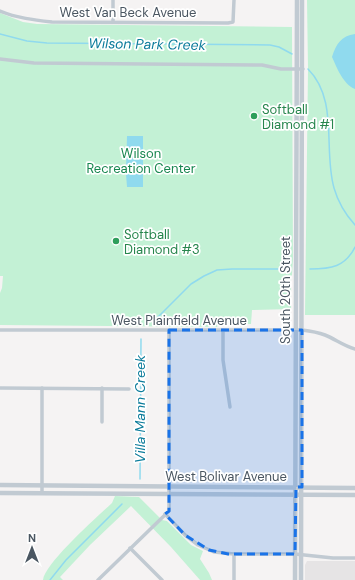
<svg xmlns="http://www.w3.org/2000/svg" width="355" height="580" font-family="'DM Sans',sans-serif">
	<rect width="100%" height="100%" fill="#f5f3f3"/>
	<path fill="#e6e4e5" d="M 307,561 L 355,561 L 355,580 L 305,580 L 305,565 Z"/>
	<g fill="#c3f1d5">
		<path d="M 307,0 L 355,0 L 355,315 L 305,315 L 308,69 Z"/>
		<path d="M 0,13 L 23,22 L 37,24 L 292,27 L 293,260 L 292,275 L 291,276 L 291,309 L 252,310 L 251,324 L 218,324 L 217,327 L 0,325 L 0,293 L 2,288 L 3,276 L 0,276 Z"/>
		<path d="M 115,496 L 139,497 L 162,520 L 167,521 L 191,545 L 203,551 L 200,559 L 209,573 L 212,580 L 200,580 L 171,547 L 131,506 L 90,545 L 60,577 L 63,580 L 43,580 C 45,563 97,517 112,503 Z"/>
	</g>
	<g fill="#90daee">
		<path d="M 355,34 L 355,89 C 343,84 337,68 332,57 C 336,44 341,36 355,34 Z"/>
		<path d="M 127,136 L 143,136 L 143,169 L 126,169 Z"/>
		<path d="M 126,174 L 143,174 L 143,187 L 127,187 Z"/>
	</g>
	<g fill="none" stroke-linecap="round" stroke-linejoin="round">
		<g stroke="#90daee" stroke-width="1.5">
			<path d="M 0,34 L 27,41 L 47,43 L 270,45 L 279,47 L 292,54"/>
			<path d="M 308,69 C 339,100 323,150 334,188 C 338,202 346,215 355,225"/>
			<path d="M 310,269 C 331,269 345,267 355,247"/>
			<path d="M 153,322 L 191,284 L 204,276 L 217,270 L 232,269 L 288,269"/>
			<path d="M 140,479 L 141,339"/>
			<path d="M 50,580 L 66,560 L 122,504"/>
		</g>
		<g stroke="#c1cad2" stroke-width="3.5">
			<path d="M 0,11 C 17,18 34,20 52,22 L 228,23 L 233,22 L 234,0"/>
			<path d="M 113,22 L 113,0"/>
			<path d="M 0,59 L 34,63 L 262,65 L 281,69 L 303,69"/>
			<path d="M 0,330 L 302,330 C 310,331 317,332 325,335 C 335,339 344,346 355,349"/>
			<path d="M 223,330 L 223,360 L 230,407"/>
			<path d="M 0,388 L 129,389"/>
			<path d="M 102,422 L 102,388"/>
			<path d="M 42,493 L 42,388"/>
			<path d="M 165,514 L 185,535 L 198,545 L 214,552 L 234,554 L 295,554 L 333,558 L 355,558"/>
			<path d="M 130,548 L 162,580"/>
			<path d="M 98,580 L 169,511 L 169,330"/>
			<path d="M 234,580 L 234,554"/>
		</g>
		<g stroke="#c1cad2" stroke-width="4.5">
			<path d="M 0,485 L 355,488"/>
			<path d="M 0,493 L 355,495"/>
			<path d="M 295,580 L 297,0"/>
			<path d="M 301,580 L 302,0"/>
		</g>
	</g>
	<path fill="#1a73e8" fill-opacity="0.2" stroke="#1a73e8" stroke-width="3" stroke-dasharray="8 5" stroke-linejoin="round" d="M 169,330 L 302,330 L 302,487 L 296,487 L 295,554 L 228,554 L 209,550 L 185,535 L 165,514 L 169,511 Z"/>
	<g fill="#2e9e5b" stroke="#fff" stroke-width="1.5">
		<circle cx="254" cy="116" r="4"/>
		<circle cx="116" cy="241" r="4"/>
	</g>
	<g text-anchor="middle" stroke-width="3.5" stroke-linejoin="round" paint-order="stroke">
		<g font-size="13" fill="#4a5661" stroke="#fff">
			<text x="128" y="17">West Van Beck Avenue</text>
			<text transform="translate(285 290) rotate(-90)" y="5">South 20th Street</text>
			<text x="179" y="325">West Plainfield Avenue</text>
			<text x="226" y="481">West Bolivar Avenue</text>
		</g>
		<g font-size="13" fill="#27864d" stroke="#fff" text-anchor="start">
			<text x="262" y="114">Softball<tspan x="262" dy="15">Diamond #1</tspan></text>
			<text x="124" y="239">Softball<tspan x="124" dy="15">Diamond #3</tspan></text>
		</g>
		<g font-size="13" fill="#17864f" stroke="#fff">
			<text x="141" y="158">Wilson<tspan x="141" dy="15">Recreation Center</tspan></text>
		</g>
		<g font-size="14" font-style="italic" fill="#0c7c9b" stroke="#fff">
			<text transform="translate(147 44) rotate(1)" y="5">Wilson Park Creek</text>
			<text transform="translate(140 409) rotate(-90)" y="5">Villa Mann Creek</text>
		</g>
	</g>
	<g transform="translate(32 548)" stroke="#ffffff" stroke-width="3" paint-order="stroke">
	<path d="M0-3L7 15L0 10L-7 15Z" fill="#4a5661"/>
	<text y="-6" font-size="11" font-weight="bold" text-anchor="middle" fill="#4a5661">N</text>
	</g>
</svg>
